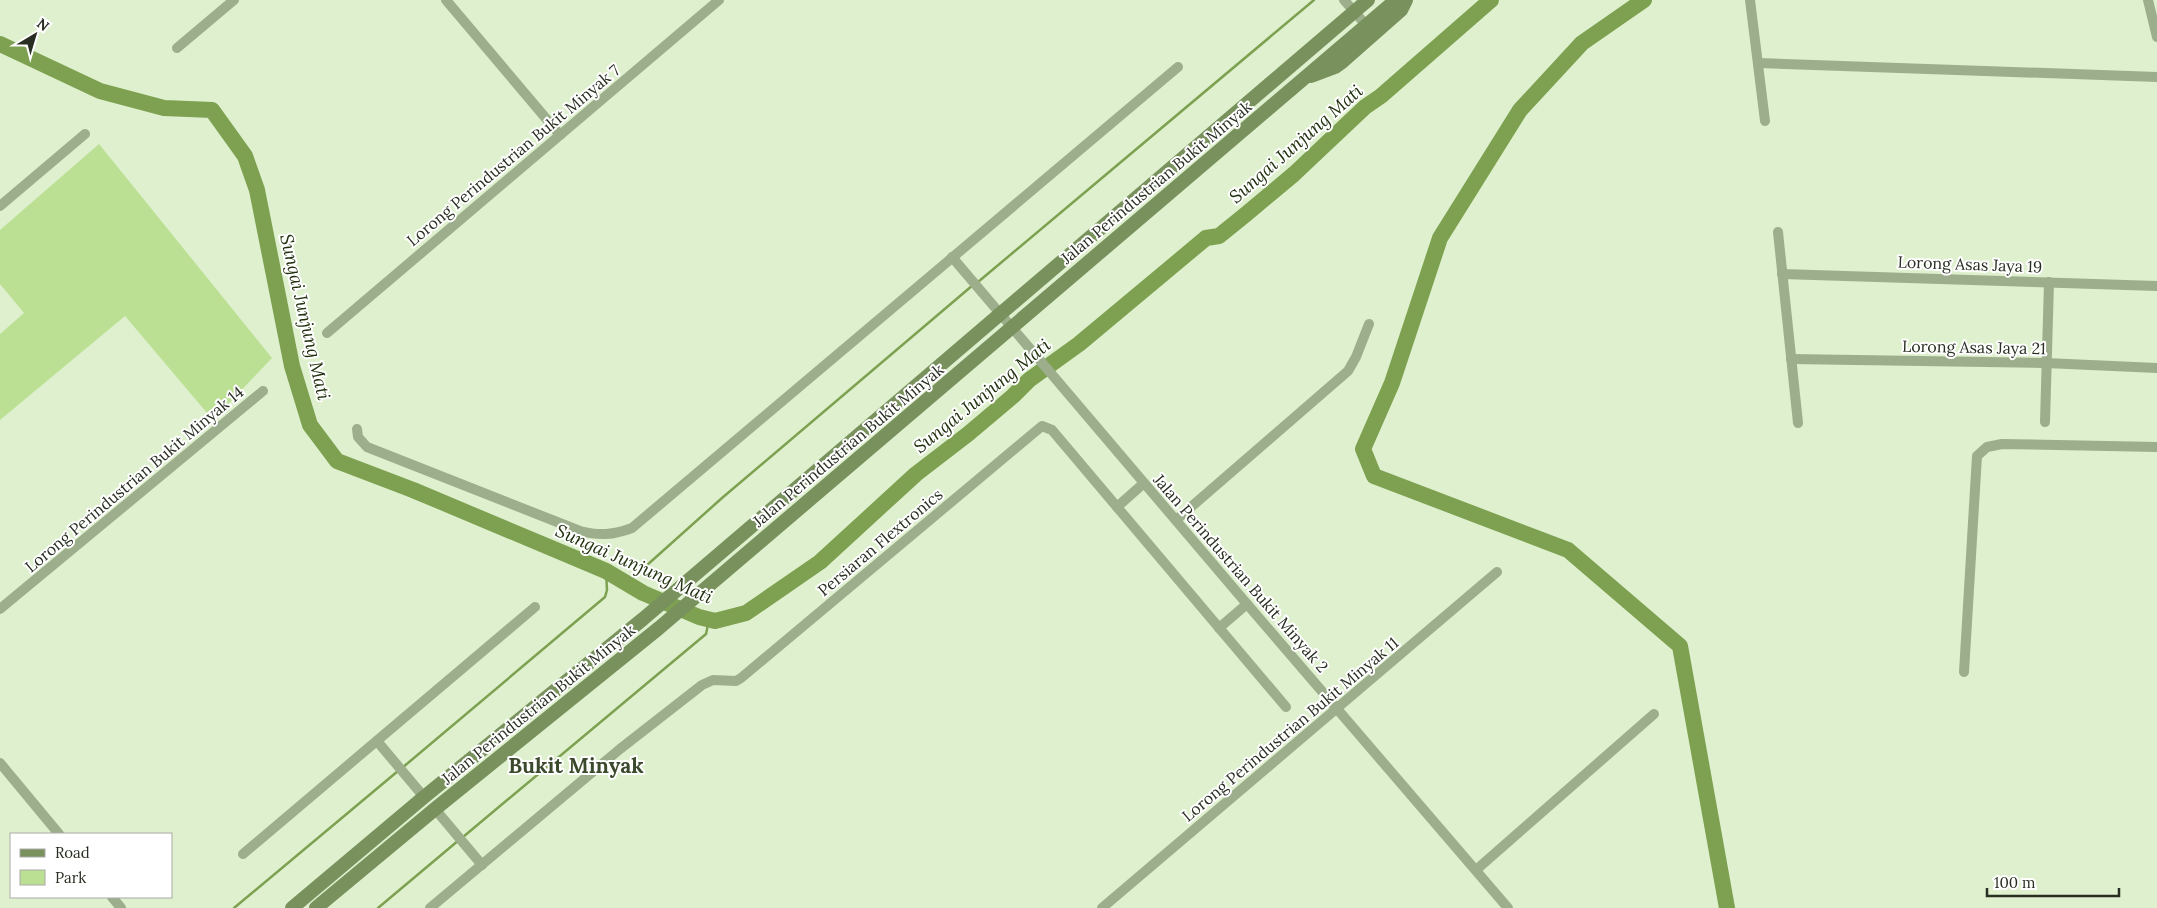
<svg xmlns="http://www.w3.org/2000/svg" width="2157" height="908" font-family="Lora,serif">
	<rect width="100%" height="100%" fill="#def0cd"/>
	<path fill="#bbe094" d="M 99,144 L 272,358 L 213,420 L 125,316 L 0,420 L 0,334 L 24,313 L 0,284 L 0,230 Z"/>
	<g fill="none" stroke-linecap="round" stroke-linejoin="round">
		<g stroke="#7da150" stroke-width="2.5">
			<path d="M 978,282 L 1314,0"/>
			<path d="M 627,583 L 722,498 L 973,285"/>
			<path d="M 402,768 L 605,597 L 607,590 L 606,571"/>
			<path d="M 463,837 L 706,634 L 709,620"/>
			<path d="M 234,908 L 398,771"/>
			<path d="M 378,908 L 459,840"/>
		</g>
		<g stroke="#7da150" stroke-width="16">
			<path d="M 1644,0 L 1582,43 L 1520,110 L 1440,238 L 1392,383 L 1363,449 L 1374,476 L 1568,550 L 1680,646 L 1727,908"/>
			<path d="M 0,44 L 100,91 L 164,108 L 212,110 L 245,156 L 257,190 L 292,366 L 310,425 L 337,461 L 413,490 L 606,571 L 643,593 L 699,617 L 715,621 L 746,613 L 820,562 L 916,474 L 968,434 L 1013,396 L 1029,380 L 1079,344 L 1206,238 L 1219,236 L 1245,215 L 1294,174 L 1365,107 L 1381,96 L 1491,0"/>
		</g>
		<g stroke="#9dae8c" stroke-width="10">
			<path d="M 446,0 L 560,135"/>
			<path d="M 1344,0 L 1366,25"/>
			<path d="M 1750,0 L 1765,121"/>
			<path d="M 2148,0 L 2157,37"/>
			<path d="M 177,48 L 234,0"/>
			<path d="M 1759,63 L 2157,77"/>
			<path d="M 0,206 L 85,134"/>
			<path d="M 1778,232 L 1798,423"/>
			<path d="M 952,257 L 1247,604 L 1508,908"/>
			<path d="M 1782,274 L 2157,286"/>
			<path d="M 327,333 L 719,0"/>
			<path d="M 1791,359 L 2046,363 L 2157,368"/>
			<path d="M 2045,422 L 2049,282"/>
			<path d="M 357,429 L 358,437 L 367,447 L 580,531 C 600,536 613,535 632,528 L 1178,67"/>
			<path d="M 1117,507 L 1144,483"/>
			<path d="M 1176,520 L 1348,371 L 1356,357 L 1369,324"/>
			<path d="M 0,609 L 263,391"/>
			<path d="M 1219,628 L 1247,604"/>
			<path d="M 1964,672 L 1977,456 L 1987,447 L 2002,444 L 2157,447"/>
			<path d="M 377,741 L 424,797"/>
			<path d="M 0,763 L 59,834"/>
			<path d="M 435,809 L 482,865"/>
			<path d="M 243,854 L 535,607"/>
			<path d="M 1476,870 L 1654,714"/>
			<path d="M 112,897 L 121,908"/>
			<path d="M 430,908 L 620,749 L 702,685 L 713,680 L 736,681 L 741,678 L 1042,426 L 1052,430 L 1286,707"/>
			<path d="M 1102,908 L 1497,572"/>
		</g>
		<g stroke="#78915d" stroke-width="14">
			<path d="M 1311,76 L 1335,67 L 1342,62 L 1401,10 L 1406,0"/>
			<path d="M 292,908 L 424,797 L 643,619 L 1368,0"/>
			<path d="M 316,908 L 435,809 L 659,628 L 1396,0"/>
		</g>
	</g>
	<g text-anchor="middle" stroke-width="4" stroke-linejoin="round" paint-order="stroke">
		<g font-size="16" fill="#282e21" stroke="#fff">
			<text transform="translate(513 155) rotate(-40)" y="6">Lorong Perindustrian Bukit Minyak 7</text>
			<text transform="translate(1156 182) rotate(-40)" y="6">Jalan Perindustrian Bukit Minyak</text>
			<text transform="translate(1970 264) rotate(2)" y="6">Lorong Asas Jaya 19</text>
			<text transform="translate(1974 347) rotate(1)" y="6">Lorong Asas Jaya 21</text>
			<text transform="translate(848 445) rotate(-40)" y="6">Jalan Perindustrian Bukit Minyak</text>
			<text transform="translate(134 479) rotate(-40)" y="6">Lorong Perindustrian Bukit Minyak 14</text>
			<text transform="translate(880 542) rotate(-40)" y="6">Persiaran Flextronics</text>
			<text transform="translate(1241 573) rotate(49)" y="6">Jalan Perindustrian Bukit Minyak 2</text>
			<text transform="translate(538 704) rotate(-39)" y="6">Jalan Perindustrian Bukit Minyak</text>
			<text transform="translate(1290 729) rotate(-40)" y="6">Lorong Perindustrian Bukit Minyak 11</text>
		</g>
		<g font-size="18" font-style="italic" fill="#21300d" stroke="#fff">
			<text transform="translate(1296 144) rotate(-41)" y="6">Sungai Junjung Mati</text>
			<text transform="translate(305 317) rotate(77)" y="6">Sungai Junjung Mati</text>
			<text transform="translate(982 396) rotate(-39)" y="6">Sungai Junjung Mati</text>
			<text transform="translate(634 564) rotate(24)" y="6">Sungai Junjung Mati</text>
		</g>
		<g font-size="21" font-weight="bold" fill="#3b492c" stroke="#fff">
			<text x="576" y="773">Bukit Minyak</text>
		</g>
	</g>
	<rect x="10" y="833" width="162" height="65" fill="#ffffff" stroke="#a9aba6"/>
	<rect x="20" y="849" width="25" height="8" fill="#78915d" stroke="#a9aba6"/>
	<text x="55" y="858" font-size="15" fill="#282e21">Road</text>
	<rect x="20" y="870" width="25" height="15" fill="#bbe094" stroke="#a9aba6"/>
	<text x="55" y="883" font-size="15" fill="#282e21">Park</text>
	<g transform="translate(35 35) rotate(38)" stroke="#ffffff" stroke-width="4" paint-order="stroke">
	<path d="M0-4L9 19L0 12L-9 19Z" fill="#282e21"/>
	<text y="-8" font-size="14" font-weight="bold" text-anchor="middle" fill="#282e21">N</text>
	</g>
	<path d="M1987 888v8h132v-8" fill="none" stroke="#282e21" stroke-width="2.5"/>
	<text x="1994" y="888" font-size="15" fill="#282e21" stroke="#ffffff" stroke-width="4" paint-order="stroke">100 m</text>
</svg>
